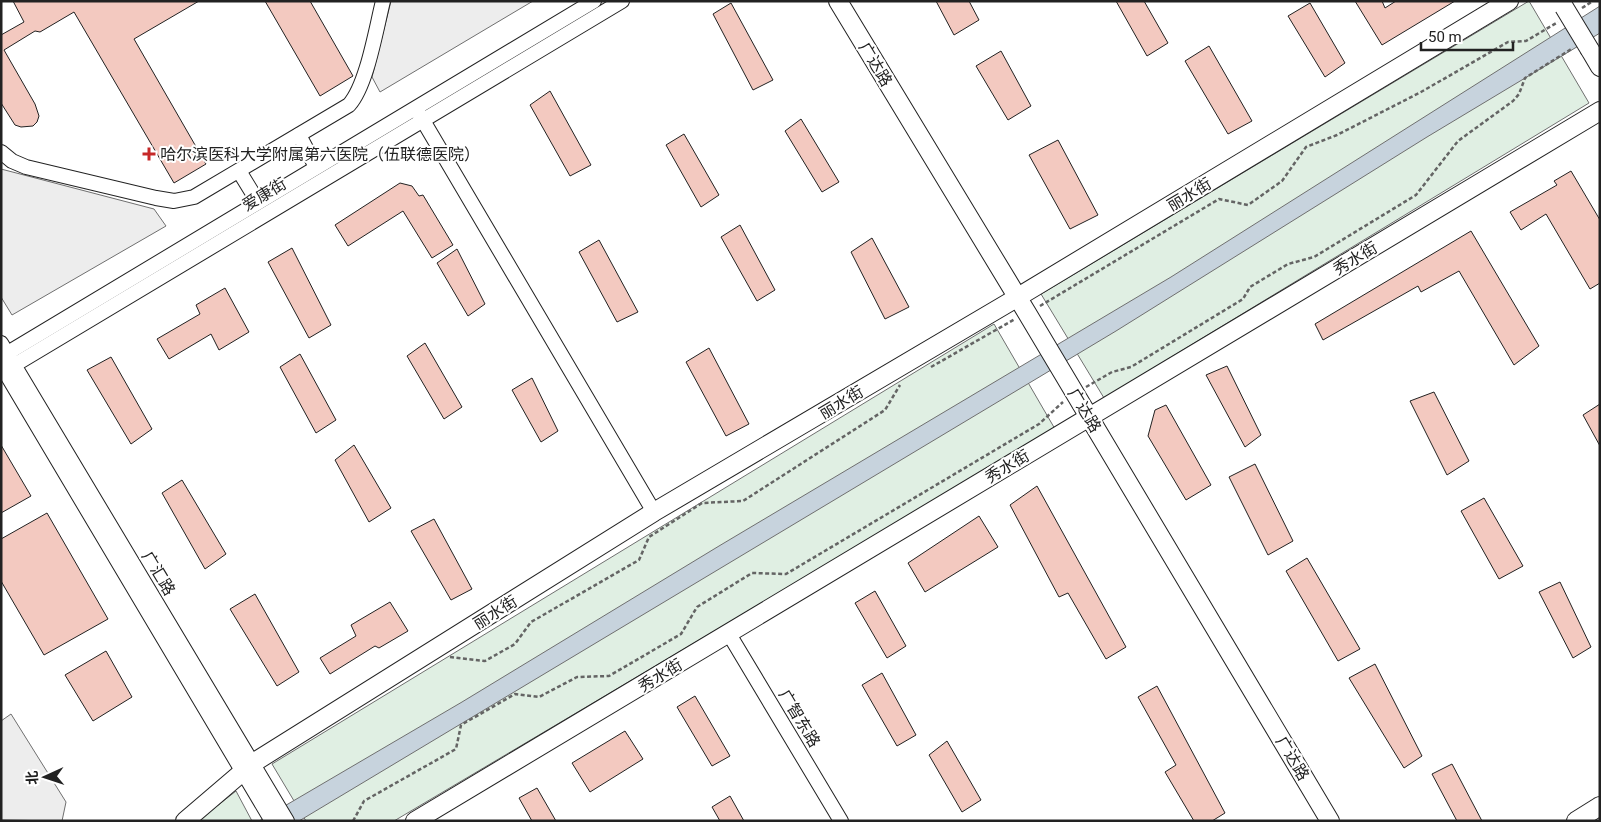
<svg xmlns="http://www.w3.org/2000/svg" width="1601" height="822" font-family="Roboto,'Noto Sans SC',sans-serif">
	<rect width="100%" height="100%" fill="#fff"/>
	<g fill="#e0efe3" stroke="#6f6f6f">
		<path d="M 1529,1 L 1589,103 L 1104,398 L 1041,294 Z"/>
		<path d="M 994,324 L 1055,429 L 394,821 L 306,821 L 272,764 Z"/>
		<path d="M 236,791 L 252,821 L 198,821 Z"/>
	</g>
	<g fill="#ededed" stroke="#6f6f6f">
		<path d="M 391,1 L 533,1 L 380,92 L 372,77 Z"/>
		<path d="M 1,169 L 154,209 L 166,226 L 12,315 L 1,297 Z"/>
		<path d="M 11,714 L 66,802 L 62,821 L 1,820 L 1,721 Z"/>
	</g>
	<path fill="#c7d3dd" stroke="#6f6f6f" d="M 1600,6 L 1600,33 L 1427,137 L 1116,331 L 299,821 L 259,821 L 462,702 L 719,546 L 1171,277 Z"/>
	<g fill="#f3c9c0" stroke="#222">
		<path d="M 13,1 L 199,1 L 134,39 L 206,164 L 174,183 L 74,12 L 40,32 L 35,31 L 4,50 L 35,104 L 39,116 L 37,122 L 33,126 L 21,127 L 15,125 L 1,103 L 1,35 L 24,22 Z"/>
		<path d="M 265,1 L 310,1 L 353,76 L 320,96 Z"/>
		<path d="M 936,1 L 969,1 L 979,20 L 954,35 Z"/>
		<path d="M 1116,1 L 1144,1 L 1168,43 L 1147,56 Z"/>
		<path d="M 1355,1 L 1382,1 L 1385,8 L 1396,1 L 1455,1 L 1382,45 Z"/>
		<path d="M 731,3 L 773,80 L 753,90 L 713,14 Z"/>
		<path d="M 1310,3 L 1345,63 L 1325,77 L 1288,16 Z"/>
		<path d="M 1209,46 L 1252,121 L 1228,134 L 1185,61 Z"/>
		<path d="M 1001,51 L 1031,106 L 1008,120 L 976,66 Z"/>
		<path d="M 550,91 L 591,165 L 570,176 L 530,105 Z"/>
		<path d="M 801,119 L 839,182 L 822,192 L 785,131 Z"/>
		<path d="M 684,134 L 719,195 L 701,207 L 666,145 Z"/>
		<path d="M 1058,140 L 1098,215 L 1070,229 L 1029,155 Z"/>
		<path d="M 1571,171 L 1600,220 L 1600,283 L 1590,289 L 1546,214 L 1521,230 L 1510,212 L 1557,185 L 1554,181 Z"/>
		<path d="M 400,183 L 412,186 L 419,196 L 423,195 L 453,245 L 432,258 L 403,211 L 348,246 L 335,225 Z"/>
		<path d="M 740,225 L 775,290 L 757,301 L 721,237 Z"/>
		<path d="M 1471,231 L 1539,346 L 1514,365 L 1459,271 L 1421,292 L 1418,286 L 1323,340 L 1315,324 Z"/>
		<path d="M 872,238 L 909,307 L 885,319 L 851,252 Z"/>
		<path d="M 599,240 L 638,312 L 617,322 L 579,252 Z"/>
		<path d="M 292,248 L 331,325 L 309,338 L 268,262 Z"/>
		<path d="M 457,249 L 485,304 L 468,316 L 437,263 Z"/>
		<path d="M 225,288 L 249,332 L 219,350 L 211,334 L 169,359 L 157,339 L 200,314 L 196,305 Z"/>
		<path d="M 425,343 L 462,407 L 444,419 L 407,356 Z"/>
		<path d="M 709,348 L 749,424 L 726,436 L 686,362 Z"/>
		<path d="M 300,354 L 336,420 L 316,433 L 280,367 Z"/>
		<path d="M 111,357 L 152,429 L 131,444 L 87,370 Z"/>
		<path d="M 1227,366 L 1261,435 L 1245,447 L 1206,375 Z"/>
		<path d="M 532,378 L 558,431 L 541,442 L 512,390 Z"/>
		<path d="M 1434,392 L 1469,461 L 1447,475 L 1410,401 Z"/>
		<path d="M 1600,404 L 1600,446 L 1583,415 Z"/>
		<path d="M 1166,405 L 1211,485 L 1186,500 L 1148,436 L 1155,410 Z"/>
		<path d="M 1,445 L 31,496 L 1,513 Z"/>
		<path d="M 354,445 L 391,508 L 369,522 L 335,460 Z"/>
		<path d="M 1255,464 L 1293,541 L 1268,555 L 1229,477 Z"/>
		<path d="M 182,480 L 226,554 L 205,569 L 162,493 Z"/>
		<path d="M 1037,486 L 1126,647 L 1106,659 L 1068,593 L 1059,597 L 1010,505 Z"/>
		<path d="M 1484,498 L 1523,566 L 1499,579 L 1461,511 Z"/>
		<path d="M 47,513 L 108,619 L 44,655 L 1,581 L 1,539 Z"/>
		<path d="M 979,516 L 998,547 L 925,592 L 908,563 Z"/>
		<path d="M 434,519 L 472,589 L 451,600 L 411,531 Z"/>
		<path d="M 1307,558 L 1360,649 L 1338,661 L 1286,571 Z"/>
		<path d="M 1560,582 L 1591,647 L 1573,658 L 1539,592 Z"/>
		<path d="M 875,591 L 906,646 L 887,658 L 855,603 Z"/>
		<path d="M 255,594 L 299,672 L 277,686 L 230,609 Z"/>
		<path d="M 390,602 L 408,631 L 379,648 L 375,646 L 330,674 L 320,658 L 356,636 L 351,625 Z"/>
		<path d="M 106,651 L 132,697 L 93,721 L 65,675 Z"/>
		<path d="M 1375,664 L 1422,756 L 1404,768 L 1349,678 Z"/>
		<path d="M 882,673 L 916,735 L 897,746 L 862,685 Z"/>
		<path d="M 1157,686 L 1225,813 L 1212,821 L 1194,821 L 1165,772 L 1176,765 L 1138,697 Z"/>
		<path d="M 695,696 L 730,756 L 712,766 L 677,707 Z"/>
		<path d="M 625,731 L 643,759 L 590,792 L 572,763 Z"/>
		<path d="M 947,741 L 981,800 L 962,812 L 929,755 Z"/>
		<path d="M 1452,764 L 1482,821 L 1457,821 L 1432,774 Z"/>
		<path d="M 537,788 L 556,821 L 532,821 L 519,798 Z"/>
		<path d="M 730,796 L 744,821 L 720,821 L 712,807 Z"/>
	</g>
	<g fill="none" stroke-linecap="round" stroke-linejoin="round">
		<defs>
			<g id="minor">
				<path d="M 418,112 L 654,512"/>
				<path d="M 299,135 L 316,167"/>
				<path d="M 1,152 L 12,161 L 26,167 L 156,198 L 174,201 L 194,197 L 349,105 C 367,85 376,29 383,1"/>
				<path d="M 239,171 L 258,202"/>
				<path d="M 1,343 L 287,821"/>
				<path d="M 1,357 L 594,1"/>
				<path d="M 1,365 L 272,821"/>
				<path d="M 1,373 L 622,1"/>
				<path d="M 729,634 L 841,821"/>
			</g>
			<g id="major">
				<path d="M 838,1 L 1027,313 L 1330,821"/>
				<path d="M 1590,50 L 1600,67"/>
				<path d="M 185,821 L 253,763 L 654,512 L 1008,303 L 1509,1"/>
				<path d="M 415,821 L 1600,111"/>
				<path d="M 1576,821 L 1600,806"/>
			</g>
		</defs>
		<use href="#minor" stroke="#222" stroke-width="16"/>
		<use href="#major" stroke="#222" stroke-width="20"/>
		<g stroke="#646464" stroke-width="2.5" stroke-dasharray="4 2.5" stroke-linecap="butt">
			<path d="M 1582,8 L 1593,1"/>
			<path d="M 1040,306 L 1219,199 L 1248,205 L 1282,181 L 1306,147 L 1337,135 L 1421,92 L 1508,42 L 1526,41 L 1558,22"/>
			<path d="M 931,367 L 1015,319"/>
			<path d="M 1086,387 L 1112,372 L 1131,367 L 1243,299 L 1250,287 L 1288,264 L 1314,257 L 1416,195 L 1458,141 L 1513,101 L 1519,94 L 1525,78 L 1573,48"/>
			<path d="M 450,657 L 485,661 L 515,644 L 531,622 L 639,560 L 649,537 L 702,503 L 743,501 L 885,410 L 900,385"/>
			<path d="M 353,821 L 364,801 L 456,749 L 461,725 L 515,694 L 539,697 L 577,677 L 609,676 L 681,634 L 697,607 L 752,573 L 786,574 L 1039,424 L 1063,402"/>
		</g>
		<use href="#minor" stroke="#fff" stroke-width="14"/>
		<use href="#major" stroke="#fff" stroke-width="18"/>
		<defs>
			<path id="major-bridge" d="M 1564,7 L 1590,50"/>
		</defs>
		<use href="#major-bridge" stroke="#222" stroke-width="20" stroke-linecap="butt"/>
		<use href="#major-bridge" stroke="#fff" stroke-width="18"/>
	</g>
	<path fill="#c62828" stroke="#fff" stroke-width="2" d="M146.5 146.5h5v5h5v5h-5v5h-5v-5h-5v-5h5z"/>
	<g text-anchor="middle" stroke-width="4" stroke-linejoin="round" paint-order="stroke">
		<g font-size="16" fill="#222" stroke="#fff">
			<text transform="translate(876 64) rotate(59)" y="6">广达路</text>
			<text transform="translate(264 194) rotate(-31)" y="6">爱康街</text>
			<text transform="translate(1189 194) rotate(-31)" y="6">丽水街</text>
			<text transform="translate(1355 258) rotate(-31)" y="6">秀水街</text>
			<text transform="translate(841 402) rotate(-31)" y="6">丽水街</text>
			<text transform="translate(1085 410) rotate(59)" y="6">广达路</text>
			<text transform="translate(1007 466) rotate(-31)" y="6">秀水街</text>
			<text transform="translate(159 573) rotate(59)" y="6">广汇路</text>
			<text transform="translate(495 612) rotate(-32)" y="6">丽水街</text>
			<text transform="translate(660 675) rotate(-31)" y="6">秀水街</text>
			<text transform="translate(800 718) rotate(59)" y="6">广智东路</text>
			<text transform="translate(1293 758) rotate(59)" y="6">广达路</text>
		</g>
		<g font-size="16" fill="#222" stroke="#fff" text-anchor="start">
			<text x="160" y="160">哈尔滨医科大学附属第六医院（伍联德医院）</text>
		</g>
	</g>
	<rect width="1601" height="822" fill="none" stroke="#222222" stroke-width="5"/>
	<g transform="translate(45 777) rotate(267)" stroke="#ffffff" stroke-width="4" paint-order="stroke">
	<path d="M0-4L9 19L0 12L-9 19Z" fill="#222222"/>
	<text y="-8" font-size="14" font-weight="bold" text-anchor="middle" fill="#222222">北</text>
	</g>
	<path d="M1421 42v8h92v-8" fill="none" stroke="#222222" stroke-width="2.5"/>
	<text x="1428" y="42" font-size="15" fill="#222222" stroke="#ffffff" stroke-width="4" paint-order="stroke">50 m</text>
</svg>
